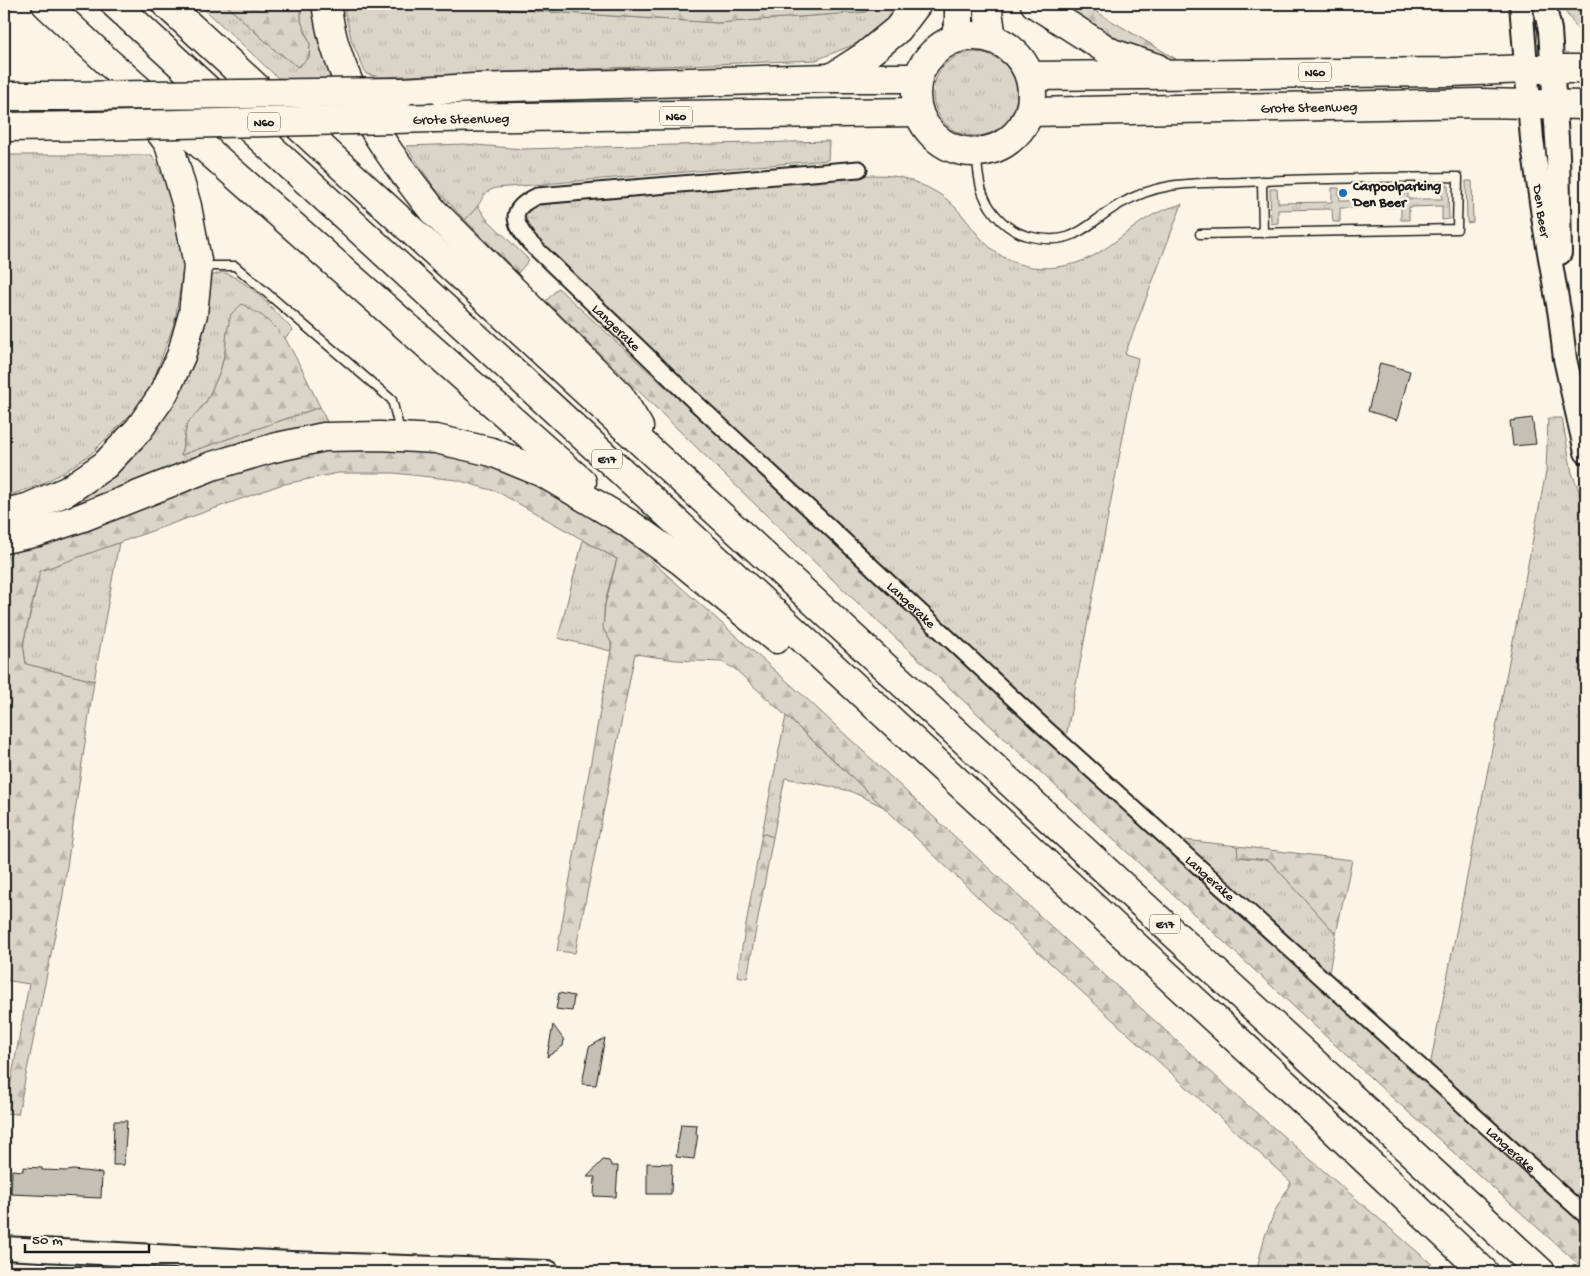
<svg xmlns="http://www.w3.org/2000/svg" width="1590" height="1276" font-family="'Gochi Hand',sans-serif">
	<defs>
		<pattern id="grass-tufts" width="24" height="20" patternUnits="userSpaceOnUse" patternTransform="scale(1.25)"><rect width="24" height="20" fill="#dbd5c8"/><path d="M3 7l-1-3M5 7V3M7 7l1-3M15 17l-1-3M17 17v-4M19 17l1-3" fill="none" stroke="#bbb6ab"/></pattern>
		<pattern id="forest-firs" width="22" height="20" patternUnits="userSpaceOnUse" patternTransform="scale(1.25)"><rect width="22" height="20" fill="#dbd5c8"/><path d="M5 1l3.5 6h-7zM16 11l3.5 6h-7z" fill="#bbb6ab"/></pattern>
		<pattern id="park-crowns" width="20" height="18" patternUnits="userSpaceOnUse" patternTransform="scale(1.25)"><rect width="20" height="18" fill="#dbd5c8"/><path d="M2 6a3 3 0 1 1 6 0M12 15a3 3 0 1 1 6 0" fill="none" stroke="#bbb6ab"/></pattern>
	</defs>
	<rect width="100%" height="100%" fill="#fcf5e5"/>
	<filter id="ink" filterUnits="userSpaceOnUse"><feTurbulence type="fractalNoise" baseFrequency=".02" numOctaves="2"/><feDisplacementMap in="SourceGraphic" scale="10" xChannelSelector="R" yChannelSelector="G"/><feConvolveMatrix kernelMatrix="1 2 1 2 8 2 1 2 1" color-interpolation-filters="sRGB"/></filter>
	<g filter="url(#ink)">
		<g fill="url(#grass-tufts)" stroke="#7c7872">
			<path d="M 199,4 L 225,4 L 276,51 L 298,67 L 309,57 L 310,44 L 301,21 L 301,4 L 316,4 L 337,78 L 300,79 L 278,78 Z"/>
			<path d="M 343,4 L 430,4 L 718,23 L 865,12 L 872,4 L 906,4 L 875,36 L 816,60 L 380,77 L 366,74 L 352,42 Z"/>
			<circle cx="975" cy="94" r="42"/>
			<path d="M 829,141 L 828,160 L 496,188 C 481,193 485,197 476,208 C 473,212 469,216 465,220 L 434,187 L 406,146 L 465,144 L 522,149 Z"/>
			<path d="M 4,155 L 152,155 L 178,210 L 184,264 L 175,321 L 152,384 L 136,409 L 92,453 L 64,472 L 40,485 L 4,497 Z"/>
			<path d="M 836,176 C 854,176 875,174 893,176 C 908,178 923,185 936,192 C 954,202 965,219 978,235 C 1002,264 1032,273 1069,265 C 1105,257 1126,228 1157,213 C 1164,209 1173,207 1182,204 L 1125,354 L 1138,358 L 1066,737 L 793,487 L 536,241 L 526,226 L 526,215 L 533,207 L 539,205 Z"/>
			<path d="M 1466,181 L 1472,181 L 1473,222 L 1467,223 Z"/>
			<path d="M 1441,185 L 1448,185 L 1449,219 L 1442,220 L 1442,206 L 1409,207 L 1409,220 L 1401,220 L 1401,207 L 1340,208 L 1340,222 L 1333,222 L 1332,209 L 1278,210 L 1278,223 L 1271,224 L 1270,189 L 1277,189 L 1278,203 L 1332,202 L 1332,188 L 1339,188 L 1340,201 L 1400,200 L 1400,186 L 1408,186 L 1408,199 L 1442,199 Z"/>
			<path d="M 223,272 C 252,283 272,309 293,330 L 285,338 L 264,317 L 227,332 L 225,352 L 220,372 L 206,402 L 187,424 L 181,455 L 320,407 L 329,426 L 77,510 L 4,523 L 126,459 L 207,280 L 211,276 Z"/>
			<path d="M 1548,418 L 1562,418 L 1572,473 L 1586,509 L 1586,1210 L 1430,1066 L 1546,472 Z"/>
			<path d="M 583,540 L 617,559 C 611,581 602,603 604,626 C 604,637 613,636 611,651 L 558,638 Z"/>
			<path d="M 119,542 L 94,681 L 26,664 L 23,645 L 40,571 Z"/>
			<path d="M 786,716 L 884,807 L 850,791 L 824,785 L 785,778 L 773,837 L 762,833 Z"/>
			<path d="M 1176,839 L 1237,846 L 1239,857 L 1269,860 L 1336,934 L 1329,972 Z"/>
		</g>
		<g fill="url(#forest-firs)" stroke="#7c7872">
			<path d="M 225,4 L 301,4 L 301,21 L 310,44 L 309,57 L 298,67 L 276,51 Z"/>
			<path d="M 430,4 L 872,4 L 866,12 L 718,23 Z"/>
			<path d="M 1059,4 L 1083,4 L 1176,59 L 1119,44 Z"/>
			<path d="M 478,206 L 486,218 L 529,260 L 518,273 L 465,220 Z"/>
			<path d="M 558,288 C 899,603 1241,916 1586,1226 L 1586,1271 L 1385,1091 L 832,579 L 546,301 Z"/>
			<path d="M 242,304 L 264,317 L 285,338 L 302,369 L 320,407 L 181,455 L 187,424 L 206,402 L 220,372 L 225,352 L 227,332 L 231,314 Z"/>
			<path d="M 399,446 L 454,455 L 503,471 L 548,491 L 592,516 L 630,542 L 807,699 L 1054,929 L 1245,1103 L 1435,1267 L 1430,1272 L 1256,1272 L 1265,1236 L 1275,1211 L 1291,1182 L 981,900 L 850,775 L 735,669 L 722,662 L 676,660 L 635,654 L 575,953 L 557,951 L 612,644 L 603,628 L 605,605 L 617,559 L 498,492 L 457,480 L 394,473 L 338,473 L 280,485 L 40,571 L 23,644 L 26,664 L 94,681 L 62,901 L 18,1114 L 5,1113 L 29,984 L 4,980 L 4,685 L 5,674 L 4,653 L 4,548 L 283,453 Z"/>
			<path d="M 762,833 L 773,837 L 747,978 L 737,976 Z"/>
			<path d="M 1237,846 L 1352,860 L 1336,934 L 1269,860 L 1238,857 Z"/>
			<path d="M 4,1267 L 135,1272 L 4,1272 Z"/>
		</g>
		<path fill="url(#park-crowns)" stroke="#7c7872" d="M 1560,4 L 1586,4 L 1586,35 L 1581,34 Z"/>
		<g fill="#c4c0b3" stroke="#1c1c1c">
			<path d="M 1380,363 L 1410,371 L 1397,420 L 1368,411 Z"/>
			<path d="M 1532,418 L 1536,444 L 1513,446 L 1510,421 Z"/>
			<path d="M 559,993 L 574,996 L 572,1011 L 556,1009 Z"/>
			<path d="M 553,1025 L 564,1040 L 563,1046 L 547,1057 Z"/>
			<path d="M 605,1038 L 596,1085 L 582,1084 L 589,1047 Z"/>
			<path d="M 114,1121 L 127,1121 L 124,1165 L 113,1165 Z"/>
			<path d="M 681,1124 L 697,1125 L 696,1134 L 698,1134 L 694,1159 L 676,1157 Z"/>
			<path d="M 603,1160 L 609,1161 L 612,1166 L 618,1166 L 616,1197 L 594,1196 L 595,1177 L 587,1177 Z"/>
			<path d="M 647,1163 L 672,1164 L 671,1194 L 647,1194 Z"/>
			<path d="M 23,1167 L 42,1168 L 42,1170 L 68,1171 L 73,1170 L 102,1173 L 101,1198 L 11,1194 L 12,1170 L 23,1171 Z"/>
		</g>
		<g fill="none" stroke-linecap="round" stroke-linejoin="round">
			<defs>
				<g id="lane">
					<path d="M 976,153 C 978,166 978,182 983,194 C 991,214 1008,231 1028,236 C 1076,248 1085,224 1120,204 C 1136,195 1152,189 1170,186 C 1193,182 1218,183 1242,182 C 1314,178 1386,178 1458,177 L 1457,229 L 1200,234"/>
					<path d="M 1262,181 L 1263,233"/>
					<path d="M 203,266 L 235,266 L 392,400 L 400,431"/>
				</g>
				<g id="street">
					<path id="s1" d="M 859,169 L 537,196 C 509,209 512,220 529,242 L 696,403 L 1045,728 L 1586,1216"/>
				</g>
				<g id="secondary">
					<path id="s2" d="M 1521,4 L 1532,139 L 1544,223 L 1560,316 L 1565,359 L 1586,452"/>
					<path d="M 1544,4 L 1550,30 L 1558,155 L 1560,253"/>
					<path d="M 4,1248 L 291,1263 L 548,1272"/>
				</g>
				<g id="highway">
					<path d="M 46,4 L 108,62 L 582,482"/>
					<path d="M 115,4 L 1310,1107 L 1484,1272"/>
					<path d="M 166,4 L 1541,1272"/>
					<path d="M 326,4 C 329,20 331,36 337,52 C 355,109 397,166 434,212 L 620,396 L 639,427"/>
					<path d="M 987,4 L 992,38"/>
					<path d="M 1035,4 L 1112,53 L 1157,68"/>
					<circle cx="974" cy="94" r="58"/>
					<path d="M 954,38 L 959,25 L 959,4"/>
					<path d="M 1030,76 L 1450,72 L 1527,69 L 1586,69"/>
					<path d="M 831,78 L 865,56 L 898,29 L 917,4"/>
					<path d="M 403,92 L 474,88 L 831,78 L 917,78"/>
					<path d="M 4,96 L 64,96"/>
					<path id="s3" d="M 1030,112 L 1480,103 L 1586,105"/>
					<path d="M 434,118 L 918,112"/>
					<path d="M 4,127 L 94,126"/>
					<path d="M 4,513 L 27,508 L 67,491 L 105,465 L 139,429 L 164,393 L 181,356 L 193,314 L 198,266 L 187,206 L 169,144 L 143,109"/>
					<path d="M 4,539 L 38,532 L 83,517 L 212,466 L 273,448 L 324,437 L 380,436 L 436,439 L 492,452 L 543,473 L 628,523 L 680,560 L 776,639"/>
				</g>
			</defs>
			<use href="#lane" stroke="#1c1c1c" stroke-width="11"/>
			<use href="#street" stroke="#1c1c1c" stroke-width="19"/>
			<use href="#secondary" stroke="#1c1c1c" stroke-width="26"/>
			<use href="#highway" stroke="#1c1c1c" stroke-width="31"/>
			<use href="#lane" stroke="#fcf5e5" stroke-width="8"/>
			<use href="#street" stroke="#fcf5e5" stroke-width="15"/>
			<use href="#secondary" stroke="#fcf5e5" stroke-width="22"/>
			<use href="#highway" stroke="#fcf5e5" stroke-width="28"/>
			<defs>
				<g id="highway-bridge">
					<path d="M 64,96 L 403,92"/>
					<path d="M 94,126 L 434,118"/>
				</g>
			</defs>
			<use href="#highway-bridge" stroke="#1c1c1c" stroke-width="31" stroke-linecap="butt"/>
			<use href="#highway-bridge" stroke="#fcf5e5" stroke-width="28"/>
		</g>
	</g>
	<circle fill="#1f6fb2" stroke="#fcf5e5" stroke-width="2" cx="1343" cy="193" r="5"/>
	<g text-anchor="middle" stroke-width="5" stroke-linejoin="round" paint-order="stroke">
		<g fill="#fcf5e5" stroke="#5f5d58" stroke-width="1">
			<rect x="1299" y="62.5" width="32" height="19" rx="4"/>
			<rect x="660" y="106.5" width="32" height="19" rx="4"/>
			<rect x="248" y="112.5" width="32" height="19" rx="4"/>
			<rect x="592" y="449.5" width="30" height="19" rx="4"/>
			<rect x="1150" y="914.5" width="30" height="19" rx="4"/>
		</g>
		<g font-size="12" font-weight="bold" fill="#1c1c1c">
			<text x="1315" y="76">N60</text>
			<text x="676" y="120">N60</text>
			<text x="264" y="126">N60</text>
			<text x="607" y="463">E17</text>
			<text x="1165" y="928">E17</text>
		</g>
		<g font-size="14" fill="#1c1c1c" stroke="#fcf5e5">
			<text dy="5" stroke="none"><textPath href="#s3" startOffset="279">Grote Steenweg</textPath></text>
			<text transform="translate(461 118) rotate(-1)" y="5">Grote Steenweg</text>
			<text dy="5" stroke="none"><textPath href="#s2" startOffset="208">Den Beer</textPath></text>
			<text dy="5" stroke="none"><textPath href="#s1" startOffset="505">Langerake</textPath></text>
			<text dy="5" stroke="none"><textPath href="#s1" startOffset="910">Langerake</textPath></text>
			<text dy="5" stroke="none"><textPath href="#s1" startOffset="1315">Langerake</textPath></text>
			<text dy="5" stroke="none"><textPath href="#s1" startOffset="1720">Langerake</textPath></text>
		</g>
		<g font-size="14" font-weight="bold" fill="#1c1c1c" stroke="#fcf5e5" text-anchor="start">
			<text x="1353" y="190">Carpoolparking<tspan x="1353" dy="16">Den Beer</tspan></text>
		</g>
	</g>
	<rect width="1590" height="1276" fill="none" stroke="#fcf5e5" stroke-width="20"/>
	<rect x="10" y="10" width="1570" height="1256" fill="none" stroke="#1c1c1c" stroke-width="2" filter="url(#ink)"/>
	<path d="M25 1244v8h124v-8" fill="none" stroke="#1c1c1c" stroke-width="2.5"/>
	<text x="32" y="1244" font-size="15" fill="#1c1c1c" stroke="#fcf5e5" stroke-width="4" paint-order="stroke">50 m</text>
</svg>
